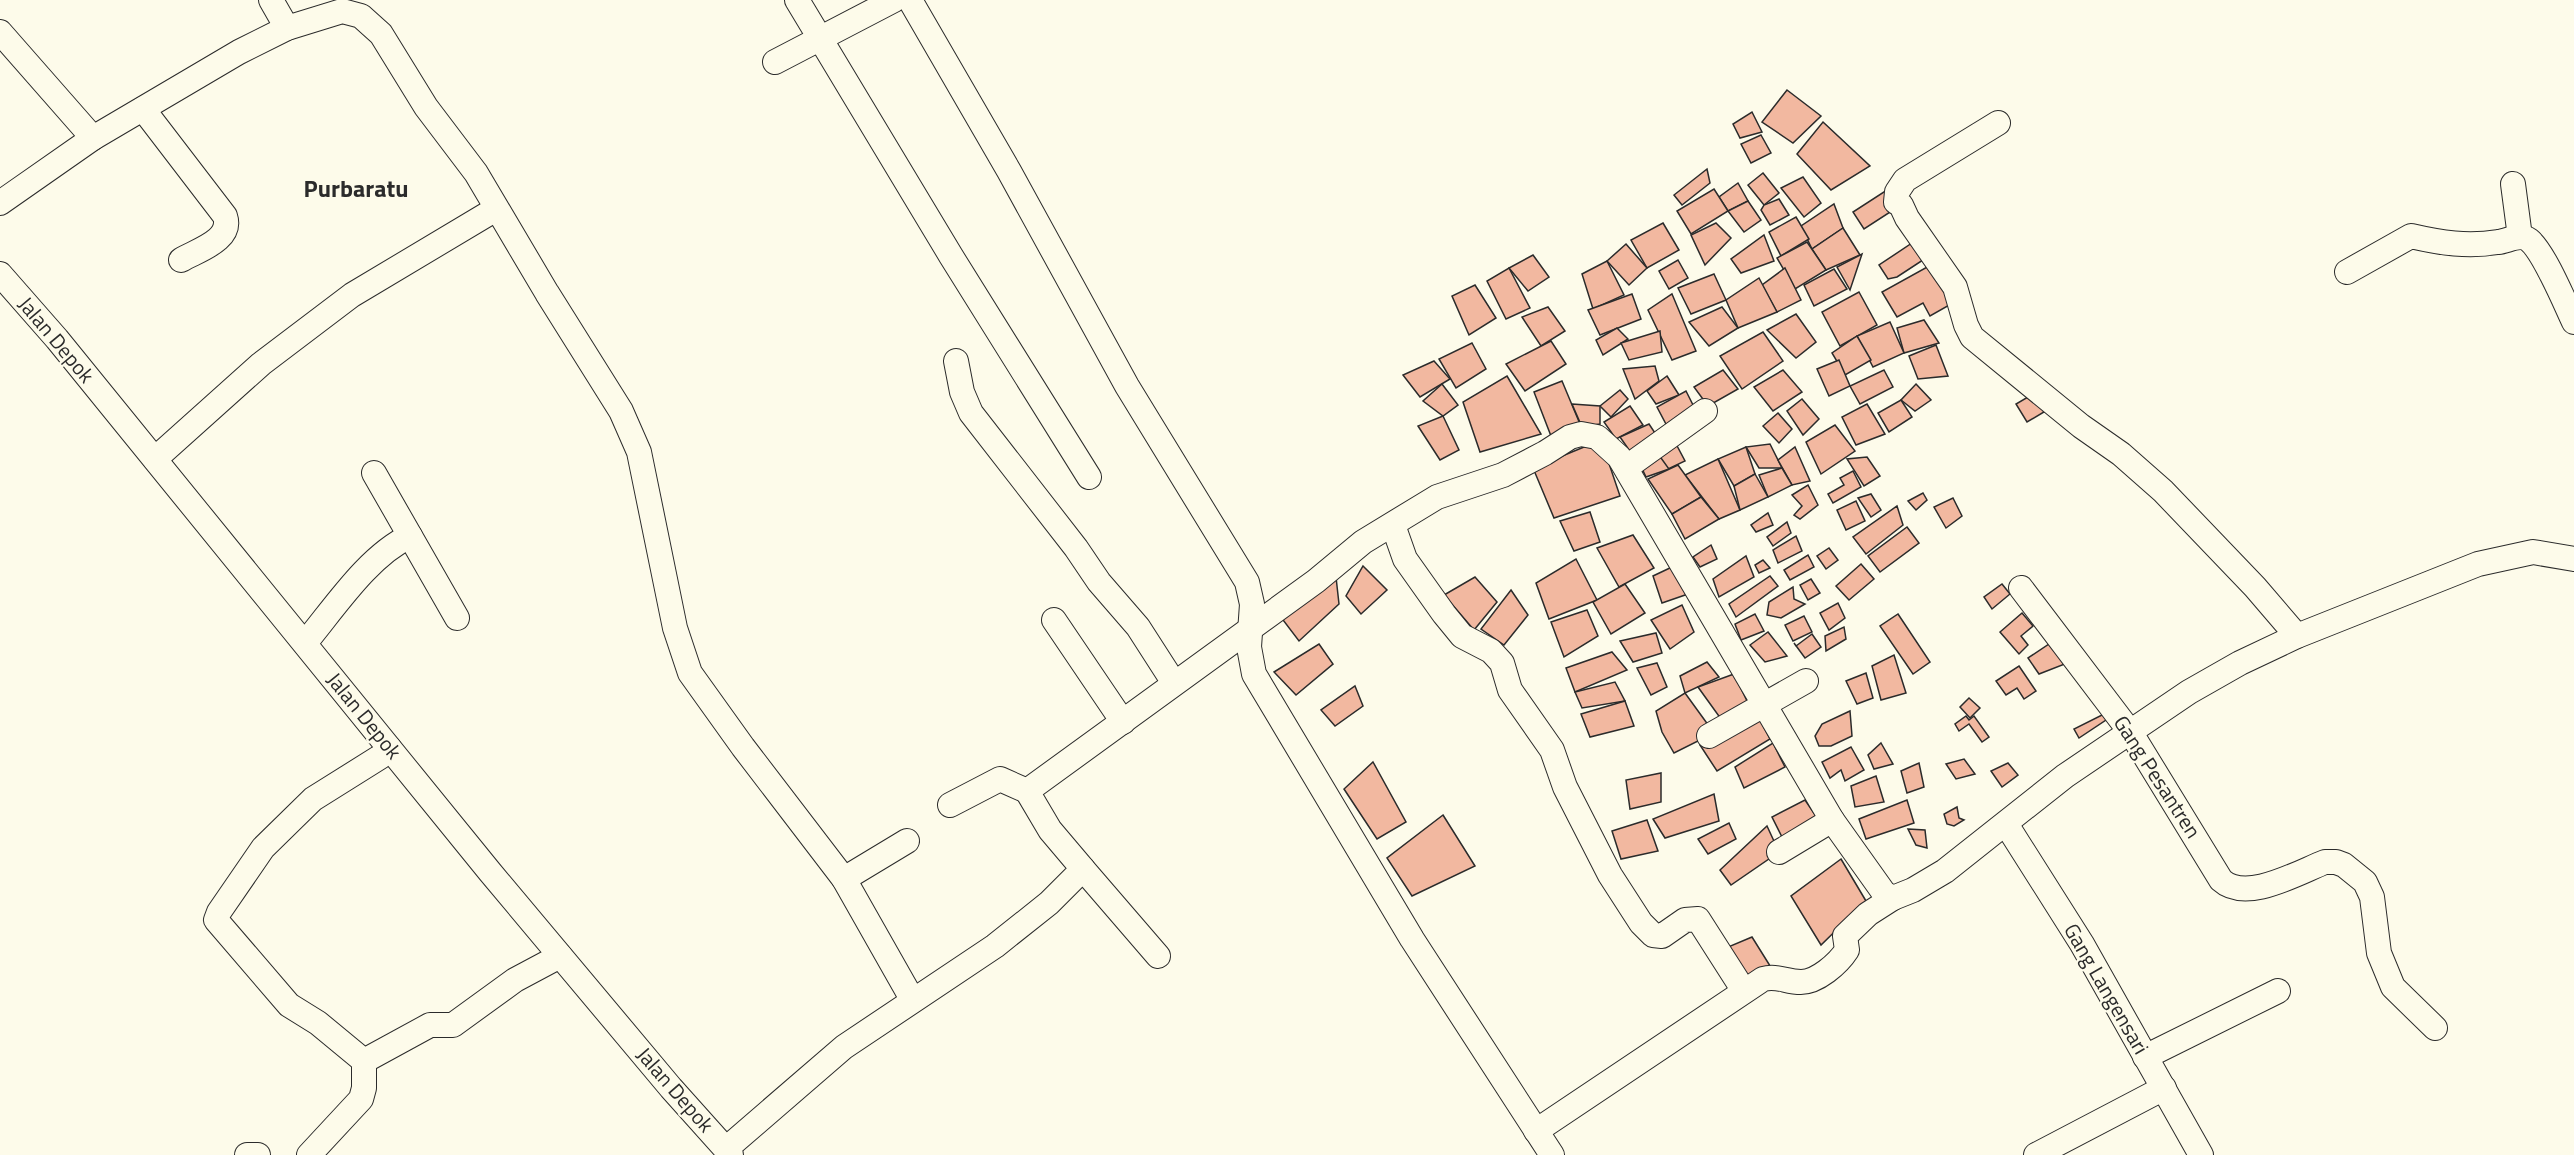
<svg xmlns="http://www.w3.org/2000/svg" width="2574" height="1155" font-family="'Titillium Web',sans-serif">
	<rect width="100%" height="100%" fill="#fdfbea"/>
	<g fill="#f2b8a0" stroke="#2b2b2b" stroke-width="1.5">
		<path d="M 1787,90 L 1821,116 L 1793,143 L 1762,122 Z"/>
		<path d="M 1752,112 L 1762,132 L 1740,138 L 1733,124 Z"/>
		<path d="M 1823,122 L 1870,166 L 1831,190 L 1797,154 Z"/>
		<path d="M 1761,135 L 1771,153 L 1751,163 L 1741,144 Z"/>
		<path d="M 1707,169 L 1710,183 L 1682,205 L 1674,195 Z"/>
		<path d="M 1763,173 L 1779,193 L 1764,205 L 1748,185 Z"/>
		<path d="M 1803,177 L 1821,203 L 1804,217 L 1781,188 Z"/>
		<path d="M 1738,183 L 1748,201 L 1728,211 L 1719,197 Z"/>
		<path d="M 1890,188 L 1901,205 L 1864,229 L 1853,212 Z"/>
		<path d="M 1714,189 L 1728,211 L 1691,234 L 1677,211 Z"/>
		<path d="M 1779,199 L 1789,215 L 1770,225 L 1761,210 L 1764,205 Z"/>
		<path d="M 1748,201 L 1761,220 L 1744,232 L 1728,211 Z"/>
		<path d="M 1834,204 L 1843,228 L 1812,249 L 1801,226 Z"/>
		<path d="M 1796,217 L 1809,239 L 1781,256 L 1769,232 Z"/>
		<path d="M 1663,223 L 1679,250 L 1647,268 L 1631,240 Z"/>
		<path d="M 1716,223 L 1731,238 L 1705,265 L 1691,235 Z"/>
		<path d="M 1843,228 L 1860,255 L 1826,270 L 1812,249 Z"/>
		<path d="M 1764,235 L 1774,261 L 1741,273 L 1731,259 Z"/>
		<path d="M 1807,242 L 1826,270 L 1795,289 L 1777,258 Z"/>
		<path d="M 1912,243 L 1923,260 L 1897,277 L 1888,279 L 1879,265 Z"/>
		<path d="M 1626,244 L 1647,268 L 1629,285 L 1607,261 Z"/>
		<path d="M 1862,254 L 1850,290 L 1837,267 Z"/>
		<path d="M 1533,255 L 1549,277 L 1528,291 L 1509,268 Z"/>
		<path d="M 1678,260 L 1688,278 L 1669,289 L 1659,271 Z"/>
		<path d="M 1607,261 L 1624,295 L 1593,309 L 1582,274 Z"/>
		<path d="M 1938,261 L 1960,299 L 1930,316 L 1923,303 L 1897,317 L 1882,292 Z"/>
		<path d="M 1509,268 L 1530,308 L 1506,319 L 1487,281 Z"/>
		<path d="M 1785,268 L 1801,300 L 1777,312 L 1762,285 Z"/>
		<path d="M 1834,269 L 1847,289 L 1814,306 L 1804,285 Z"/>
		<path d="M 1714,274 L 1726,300 L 1691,314 L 1678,288 Z"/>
		<path d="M 1759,278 L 1777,312 L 1738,328 L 1726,300 Z"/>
		<path d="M 1475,285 L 1496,318 L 1469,335 L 1452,296 Z"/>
		<path d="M 1859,292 L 1877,325 L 1840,346 L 1822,312 Z"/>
		<path d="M 1632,294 L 1641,319 L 1600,335 L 1588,310 Z"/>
		<path d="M 1672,294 L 1696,351 L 1672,360 L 1648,310 Z"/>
		<path d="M 1548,307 L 1565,331 L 1541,346 L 1522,317 Z"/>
		<path d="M 1722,307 L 1738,328 L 1709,346 L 1689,322 Z"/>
		<path d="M 1796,314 L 1816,342 L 1796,358 L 1767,330 Z"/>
		<path d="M 1924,320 L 1939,343 L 1904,353 L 1897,328 Z"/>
		<path d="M 1890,322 L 1904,353 L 1873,367 L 1857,336 Z"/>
		<path d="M 1617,328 L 1628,339 L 1603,355 L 1596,340 Z"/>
		<path d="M 1660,331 L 1662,352 L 1629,360 L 1621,343 Z"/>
		<path d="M 1763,332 L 1783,361 L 1742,389 L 1720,356 Z"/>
		<path d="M 1857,336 L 1871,360 L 1845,375 L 1832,353 Z"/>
		<path d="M 1551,341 L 1566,364 L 1525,391 L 1506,364 Z"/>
		<path d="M 1472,343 L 1486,369 L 1456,388 L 1439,359 Z"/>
		<path d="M 1936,345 L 1948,376 L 1918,379 L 1909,356 Z"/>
		<path d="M 1839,360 L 1850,386 L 1829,396 L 1817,369 Z"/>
		<path d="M 1434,361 L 1450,379 L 1420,397 L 1403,375 Z"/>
		<path d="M 1655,366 L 1659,381 L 1635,399 L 1623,369 Z"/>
		<path d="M 1723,370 L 1738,389 L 1708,406 L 1694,387 Z"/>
		<path d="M 1783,370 L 1802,392 L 1773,411 L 1754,387 Z"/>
		<path d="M 1884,370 L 1893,387 L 1860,404 L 1850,386 Z"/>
		<path d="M 1507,376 L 1541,434 L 1480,452 L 1463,402 Z"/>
		<path d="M 1667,376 L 1679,395 L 1656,404 L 1647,391 Z"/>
		<path d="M 1562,381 L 1580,424 L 1551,436 L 1534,392 Z"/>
		<path d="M 1442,384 L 1458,405 L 1443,416 L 1423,401 Z"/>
		<path d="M 1916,384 L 1931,400 L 1915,411 L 1901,400 Z"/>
		<path d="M 1620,390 L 1628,399 L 1611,417 L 1600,406 Z"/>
		<path d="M 1686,391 L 1696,411 L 1667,426 L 1657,407 Z"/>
		<path d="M 2033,394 L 2044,412 L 2027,422 L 2016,404 Z"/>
		<path d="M 1802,399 L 1819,419 L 1803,435 L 1787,411 Z"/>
		<path d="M 1901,400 L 1912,417 L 1889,432 L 1878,413 Z"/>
		<path d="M 1572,404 L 1600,406 L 1600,424 L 1582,427 Z"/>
		<path d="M 1867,404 L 1885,434 L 1856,445 L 1842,417 Z"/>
		<path d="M 1630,406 L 1643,425 L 1616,439 L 1604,422 Z"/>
		<path d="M 1778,413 L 1792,429 L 1779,443 L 1763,426 Z"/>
		<path d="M 1443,416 L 1459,450 L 1440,460 L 1418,426 Z"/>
		<path d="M 1649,424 L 1659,439 L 1634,457 L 1620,437 Z"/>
		<path d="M 1835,425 L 1855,451 L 1821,474 L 1806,442 Z"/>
		<path d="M 1601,440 L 1620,496 L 1554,518 L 1533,468 Z"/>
		<path d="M 1675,442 L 1685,461 L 1666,470 L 1656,451 Z"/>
		<path d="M 1770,444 L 1782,468 L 1759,468 L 1746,447 Z"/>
		<path d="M 1746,447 L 1755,474 L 1734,486 L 1718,459 Z"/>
		<path d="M 1795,447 L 1810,481 L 1792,485 L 1778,460 Z"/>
		<path d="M 1656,451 L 1669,469 L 1646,477 L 1638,460 Z"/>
		<path d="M 1867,457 L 1880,476 L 1864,486 L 1847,459 Z"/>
		<path d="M 1718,459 L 1740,510 L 1719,519 L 1685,475 Z"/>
		<path d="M 1678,465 L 1701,497 L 1672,514 L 1648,479 Z"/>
		<path d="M 1782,468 L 1792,485 L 1768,497 L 1759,475 Z"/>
		<path d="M 1853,471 L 1861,487 L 1833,503 L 1828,494 L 1844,485 L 1840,478 Z"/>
		<path d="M 1755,474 L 1768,497 L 1740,510 L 1734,486 Z"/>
		<path d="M 1808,485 L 1818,505 L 1800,519 L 1794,515 L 1802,506 L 1792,495 Z"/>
		<path d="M 1923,493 L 1927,500 L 1916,510 L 1908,501 Z"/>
		<path d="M 1871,494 L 1881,510 L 1871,517 L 1858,498 Z"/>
		<path d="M 1701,497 L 1719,519 L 1685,539 L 1672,514 Z"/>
		<path d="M 1953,498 L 1962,516 L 1946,528 L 1934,507 Z"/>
		<path d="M 1856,501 L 1865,521 L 1846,530 L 1837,510 Z"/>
		<path d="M 1897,506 L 1903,525 L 1866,554 L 1853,537 Z"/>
		<path d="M 1590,512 L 1600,542 L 1574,551 L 1560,521 Z"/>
		<path d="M 1768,513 L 1773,525 L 1756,532 L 1751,525 Z"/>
		<path d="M 1787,522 L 1791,533 L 1773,546 L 1767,537 Z"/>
		<path d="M 1907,527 L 1919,543 L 1880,572 L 1868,556 Z"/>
		<path d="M 1633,535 L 1654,568 L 1619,587 L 1597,548 Z"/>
		<path d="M 1796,536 L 1802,551 L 1778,563 L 1773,550 Z"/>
		<path d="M 1711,545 L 1717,559 L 1700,567 L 1693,557 Z"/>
		<path d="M 1829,548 L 1838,560 L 1826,569 L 1817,556 Z"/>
		<path d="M 1808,555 L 1814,567 L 1790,580 L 1784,570 Z"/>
		<path d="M 1746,556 L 1754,577 L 1719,597 L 1713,579 Z"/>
		<path d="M 1576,559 L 1597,600 L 1549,619 L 1536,583 Z"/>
		<path d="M 1763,560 L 1770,568 L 1759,573 L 1755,565 Z"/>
		<path d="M 1861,564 L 1874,579 L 1849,600 L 1836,586 Z"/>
		<path d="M 1363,566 L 1387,590 L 1361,614 L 1346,596 Z"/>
		<path d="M 1674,566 L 1688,594 L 1662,603 L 1653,576 Z"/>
		<path d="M 1770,576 L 1778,586 L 1736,617 L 1729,604 Z"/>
		<path d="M 1336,577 L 1339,604 L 1299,641 L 1280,616 Z"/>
		<path d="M 1475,577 L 1497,602 L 1474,630 L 1444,595 Z"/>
		<path d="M 1811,579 L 1820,593 L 1808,600 L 1800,585 Z"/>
		<path d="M 1625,584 L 1645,613 L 1611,634 L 1593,602 Z"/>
		<path d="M 2002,584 L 2010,594 L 1992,609 L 1984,597 Z"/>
		<path d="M 1793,587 L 1794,599 L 1805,604 L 1781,618 L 1767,615 L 1769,602 Z"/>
		<path d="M 1511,590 L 1528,615 L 1504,645 L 1481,629 Z"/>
		<path d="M 1838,603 L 1845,618 L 1829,630 L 1820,613 Z"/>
		<path d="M 1682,605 L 1694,632 L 1670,649 L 1651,620 Z"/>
		<path d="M 1587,610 L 1598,636 L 1564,657 L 1551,622 Z"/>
		<path d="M 2022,613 L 2033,626 L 2021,636 L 2028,645 L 2019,654 L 2000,632 Z"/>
		<path d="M 1755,614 L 1764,631 L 1741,640 L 1735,624 Z"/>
		<path d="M 1898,614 L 1930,662 L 1913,674 L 1880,626 Z"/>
		<path d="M 1804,616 L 1812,632 L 1793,641 L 1785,625 Z"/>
		<path d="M 1844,627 L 1846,639 L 1826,651 L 1825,636 Z"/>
		<path d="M 1768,632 L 1787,656 L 1765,662 L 1750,645 Z"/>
		<path d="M 1656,633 L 1662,653 L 1633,662 L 1620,641 Z"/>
		<path d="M 1812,634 L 1821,647 L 1805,658 L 1794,643 L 1796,646 Z"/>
		<path d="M 2055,640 L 2070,662 L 2039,674 L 2028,658 Z"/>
		<path d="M 1319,644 L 1333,664 L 1296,695 L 1274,672 Z"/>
		<path d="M 1612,652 L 1627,670 L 1575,692 L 1566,668 Z"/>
		<path d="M 1894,655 L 1906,693 L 1881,700 L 1872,666 Z"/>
		<path d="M 1707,662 L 1719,677 L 1685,693 L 1680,676 Z"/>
		<path d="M 1657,663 L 1667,687 L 1651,695 L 1637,668 Z"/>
		<path d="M 2019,666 L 2036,691 L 2024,699 L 2017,688 L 2006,695 L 1996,681 Z"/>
		<path d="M 1866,673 L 1873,698 L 1857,704 L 1846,681 Z"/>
		<path d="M 1734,674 L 1747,701 L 1721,719 L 1698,687 Z"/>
		<path d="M 1615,682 L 1625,701 L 1582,708 L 1575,692 Z"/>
		<path d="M 1355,686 L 1363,706 L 1335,726 L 1321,710 Z"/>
		<path d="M 1685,693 L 1714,733 L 1674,753 L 1662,732 L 1656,711 Z"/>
		<path d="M 1969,698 L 1980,708 L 1970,718 L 1960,707 Z"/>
		<path d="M 1625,701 L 1634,726 L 1590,737 L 1581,714 Z"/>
		<path d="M 1850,711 L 1852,736 L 1831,746 L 1819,746 L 1815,736 L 1822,724 Z"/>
		<path d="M 2106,713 L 2109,718 L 2079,738 L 2074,729 Z"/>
		<path d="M 1758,716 L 1770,739 L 1717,771 L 1700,745 Z"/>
		<path d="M 1966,716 L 1969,720 L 1974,716 L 1989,737 L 1982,742 L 1969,724 L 1959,731 L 1955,724 Z"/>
		<path d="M 1773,743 L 1785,767 L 1744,788 L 1735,767 Z"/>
		<path d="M 1881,743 L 1893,764 L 1874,769 L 1868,755 Z"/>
		<path d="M 1851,747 L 1864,770 L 1845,781 L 1841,770 L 1830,778 L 1822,762 Z"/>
		<path d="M 1964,759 L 1975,774 L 1956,779 L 1946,764 Z"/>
		<path d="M 1373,762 L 1406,822 L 1377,839 L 1344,789 Z"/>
		<path d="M 1919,763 L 1924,787 L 1907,793 L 1901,771 Z"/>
		<path d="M 2008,763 L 2018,775 L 2002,787 L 1991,771 Z"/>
		<path d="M 1661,773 L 1661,802 L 1630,809 L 1626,780 Z"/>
		<path d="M 1876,776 L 1884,802 L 1855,807 L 1851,786 Z"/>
		<path d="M 1714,794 L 1719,821 L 1665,838 L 1653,819 Z"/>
		<path d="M 1805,800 L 1820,822 L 1783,839 L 1772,817 Z"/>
		<path d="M 1907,800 L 1914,823 L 1866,839 L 1859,819 Z"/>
		<path d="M 1957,807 L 1959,818 L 1964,820 L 1954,826 L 1947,824 L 1944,814 Z"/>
		<path d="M 1443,815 L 1475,866 L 1412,896 L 1387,858 Z"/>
		<path d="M 1647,820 L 1658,851 L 1621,859 L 1612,831 Z"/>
		<path d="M 1729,823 L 1736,839 L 1708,854 L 1698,839 Z"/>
		<path d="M 1767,826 L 1779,852 L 1731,885 L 1720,870 Z"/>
		<path d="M 1908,829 L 1925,830 L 1927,848 L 1916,845 Z"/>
		<path d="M 1841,859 L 1866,901 L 1821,945 L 1791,896 Z"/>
		<path d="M 1752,937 L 1772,969 L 1747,982 L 1728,947 Z"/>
	</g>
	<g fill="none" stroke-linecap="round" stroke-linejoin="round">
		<defs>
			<g id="minor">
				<path d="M 271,0 L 287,28"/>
				<path d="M 797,0 L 951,256 L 1089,477"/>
				<path d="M 910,0 L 1009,171 L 1127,386 L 1247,582 L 1252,604 L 1249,647 L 1254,674 L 1412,939 L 1552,1155"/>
				<path d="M 0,32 L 93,138"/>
				<path d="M 775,62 L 894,0"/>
				<path d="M 143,109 L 225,216 C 233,240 198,250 181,260"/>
				<path d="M 1998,123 L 1905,180 L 1897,192 L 1896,202 L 1901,205 L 1907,218 L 1955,287 L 1966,325 L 1972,337 L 2081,426 L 2121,454 L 2163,491 L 2255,587 L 2297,636"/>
				<path d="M 2513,184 L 2520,237"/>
				<path d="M 0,203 L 93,138 L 239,52 L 287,28 L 342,11 L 361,16 L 381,34 L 426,107 L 476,173 L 547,293 L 621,411 L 639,452 L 675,628 L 690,673 L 743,747 L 844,879 L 912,999"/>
				<path d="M 2347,272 L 2411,236 C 2441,243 2468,247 2498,242 C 2508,241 2520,233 2529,240 C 2544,252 2565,303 2574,322"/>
				<path d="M 0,274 L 57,339 L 490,872 L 671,1088 L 731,1155"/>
				<path d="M 956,361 L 962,392 L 971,413 L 1076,548 L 1099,582 L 1138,627 L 1174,683"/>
				<path d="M 155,459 L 261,364 L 352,295 L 496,209"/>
				<path d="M 1627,467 L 1705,411"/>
				<path d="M 374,473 L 457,618"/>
				<path d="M 1393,525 L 1405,559 L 1444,614 L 1462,636 L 1491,651 L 1502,663 L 1510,690 L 1552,750 L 1565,787 L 1610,875 L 1641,923 L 1653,935 L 1662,936 L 1685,920 L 1698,919 L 1744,991"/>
				<path d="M 2021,588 L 2131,733 L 2221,880 C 2246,903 2297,873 2325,862 L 2336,862 L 2344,865 L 2365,882 L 2372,897 L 2379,953 L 2393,987 L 2435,1028"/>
				<path d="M 1054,620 L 1123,722"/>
				<path d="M 305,643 C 335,607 368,556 410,536"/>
				<path d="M 1709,736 L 1806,681"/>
				<path d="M 389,748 L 380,757 L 313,799 L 263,848 L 219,912 L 216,920 L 289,1005 L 318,1023 L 364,1061 L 430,1025 L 453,1025 L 515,980 L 560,956"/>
				<path d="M 950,805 L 1000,779 L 1027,791"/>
				<path d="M 2006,824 L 2082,944 L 2201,1155"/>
				<path d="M 1779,852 L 1832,820"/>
				<path d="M 1083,869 L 1158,956"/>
				<path d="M 844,879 L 907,841"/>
				<path d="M 2145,1057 L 2278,991"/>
				<path d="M 1536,1131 L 1763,979 C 1777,975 1786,982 1801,982 C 1817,982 1838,964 1847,950 L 1845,936 L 1868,914 L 1893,898"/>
				<path d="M 727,1148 L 844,1047 L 995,946 L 1049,903 L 1083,869 L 1050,830 L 1027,791 L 1316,581 L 1363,542 L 1437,497 L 1503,475 L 1545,453 L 1570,437 L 1581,434 L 1597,437 L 1619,457 L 1832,820 L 1884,893 L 1893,898 L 1913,890 L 1945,871 L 2065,776 L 2189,692 L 2240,663 L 2297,636 L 2478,564 L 2533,552 L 2574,559"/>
				<path d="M 247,1155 L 258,1155"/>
				<path d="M 309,1155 L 361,1099 L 364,1088 L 364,1061"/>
				<path d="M 2036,1155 L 2164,1088"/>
			</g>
		</defs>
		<use href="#minor" stroke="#2b2b2b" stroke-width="26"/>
		<use href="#minor" stroke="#fdfbea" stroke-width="24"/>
	</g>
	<g text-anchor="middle" stroke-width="4.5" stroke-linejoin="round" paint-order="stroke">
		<g font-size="21" fill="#2b2b2b" stroke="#fdfbea">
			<text transform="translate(56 340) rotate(50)" y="7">Jalan Depok</text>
			<text transform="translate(364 716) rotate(51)" y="7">Jalan Depok</text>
			<text transform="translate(2157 777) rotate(57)" y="7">Gang Pesantren</text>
			<text transform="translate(2106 989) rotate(60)" y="7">Gang Langensari</text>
			<text transform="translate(675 1090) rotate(49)" y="7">Jalan Depok</text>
		</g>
		<g font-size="24" font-weight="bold" fill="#2b2b2b" stroke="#fdfbea">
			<text x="356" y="197">Purbaratu</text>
		</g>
	</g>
</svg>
